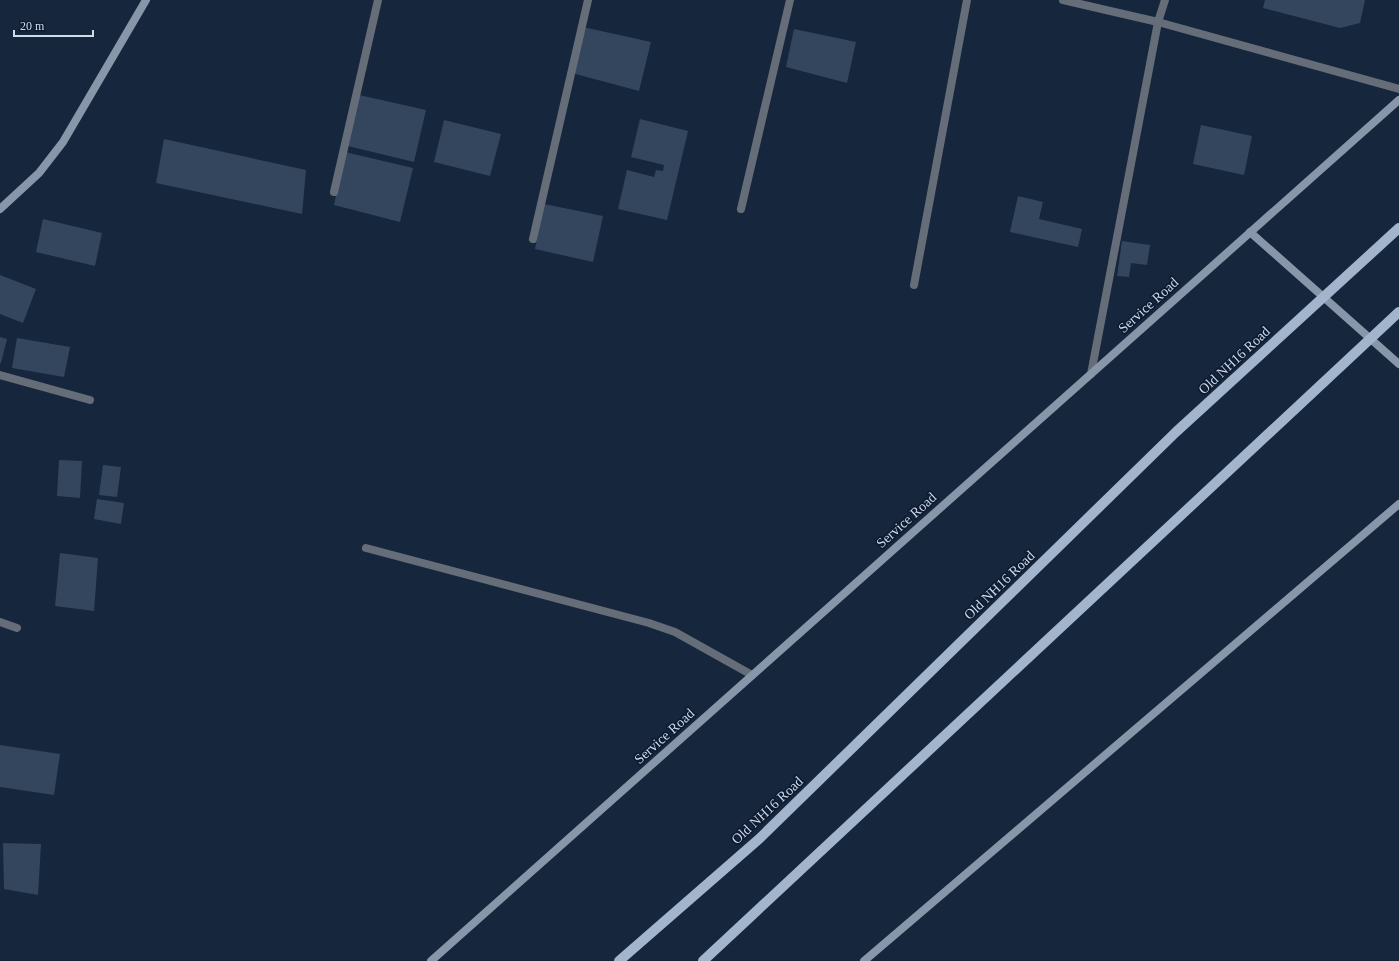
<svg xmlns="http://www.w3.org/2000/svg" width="1399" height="961" font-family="Georgia,serif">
	<rect width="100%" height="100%" fill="#16263c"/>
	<g fill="#34465e">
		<path d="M 1265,0 L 1365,0 L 1360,23 L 1340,28 L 1263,8 Z"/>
		<path d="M 583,27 L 651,42 L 639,91 L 572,73 Z"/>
		<path d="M 794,29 L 856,42 L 847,83 L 786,67 Z"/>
		<path d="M 359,95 L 426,110 L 414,162 L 348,146 Z"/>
		<path d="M 640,119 L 688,131 L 667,220 L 618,209 L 627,170 L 654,177 L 656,170 L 663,171 L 664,165 L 631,157 Z"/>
		<path d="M 444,120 L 501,134 L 490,176 L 434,162 Z"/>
		<path d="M 1201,125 L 1252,136 L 1244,175 L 1193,164 Z"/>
		<path d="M 164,139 L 306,170 L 302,214 L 156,183 Z"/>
		<path d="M 345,152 L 413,168 L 400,222 L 334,205 Z"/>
		<path d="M 1018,196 L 1043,202 L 1039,219 L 1082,229 L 1078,247 L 1010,232 Z"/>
		<path d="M 544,204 L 603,216 L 593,262 L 535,249 Z"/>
		<path d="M 43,219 L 102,233 L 95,266 L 36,252 Z"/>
		<path d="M 1122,241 L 1150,245 L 1147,265 L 1131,263 L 1129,277 L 1117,276 Z"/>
		<path d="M 0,275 L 36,289 L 23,323 L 0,314 Z"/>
		<path d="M 0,337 L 7,339 L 1,363 L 0,363 Z"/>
		<path d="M 17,338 L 70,347 L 64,377 L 12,368 Z"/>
		<path d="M 59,460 L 82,461 L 80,498 L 57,496 Z"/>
		<path d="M 103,465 L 121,467 L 117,497 L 99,495 Z"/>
		<path d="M 97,499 L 124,503 L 121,524 L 94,519 Z"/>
		<path d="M 60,553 L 98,558 L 94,611 L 55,606 Z"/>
		<path d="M 0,745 L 60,754 L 54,795 L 0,787 Z"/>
		<path d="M 3,843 L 41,844 L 38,895 L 4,889 Z"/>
	</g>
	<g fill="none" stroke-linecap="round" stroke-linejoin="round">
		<path stroke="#656d79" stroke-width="8" d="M 366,548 L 649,623 L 675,632 L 752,675"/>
		<g stroke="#656d79" stroke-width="8">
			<path d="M 1063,0 L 1158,22 L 1399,89"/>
			<path d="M 334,192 L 378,0"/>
			<path d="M 741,209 L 790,0"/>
			<path d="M 533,239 L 588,0"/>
			<path d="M 914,285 L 967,0"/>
			<path d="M 1091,374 L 1158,22 L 1165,0"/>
			<path d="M 0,375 L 90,400"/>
			<path d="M 0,622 L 17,628"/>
		</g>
		<g stroke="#8896a9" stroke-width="8">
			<path d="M 0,209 L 39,173 L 63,142 L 146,0"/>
			<path d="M 1250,232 L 1399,364"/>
			<path d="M 431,961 L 1399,100"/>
			<path d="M 864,961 L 1399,504"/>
		</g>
		<g stroke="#a3b5cd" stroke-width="10">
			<path d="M 619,961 L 759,839 L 1176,432 L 1399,228"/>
			<path d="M 703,961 L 1399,312"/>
		</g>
	</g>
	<g text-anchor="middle" stroke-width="3.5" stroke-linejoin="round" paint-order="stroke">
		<g font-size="14" fill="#d0dae9" stroke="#0d1c32">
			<text transform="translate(1148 305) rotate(-42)" y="5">Service Road</text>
			<text transform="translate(1234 360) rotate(-43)" y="5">Old NH16 Road</text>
			<text transform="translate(906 520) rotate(-42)" y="5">Service Road</text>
			<text transform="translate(999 585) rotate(-44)" y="5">Old NH16 Road</text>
			<text transform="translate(664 736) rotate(-42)" y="5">Service Road</text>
			<text transform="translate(767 810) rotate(-43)" y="5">Old NH16 Road</text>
		</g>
	</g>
	<path d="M14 30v6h79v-6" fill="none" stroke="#d0dae9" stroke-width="2"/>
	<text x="20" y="30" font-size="12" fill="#d0dae9" stroke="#0d1c32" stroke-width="3" paint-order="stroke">20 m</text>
</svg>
